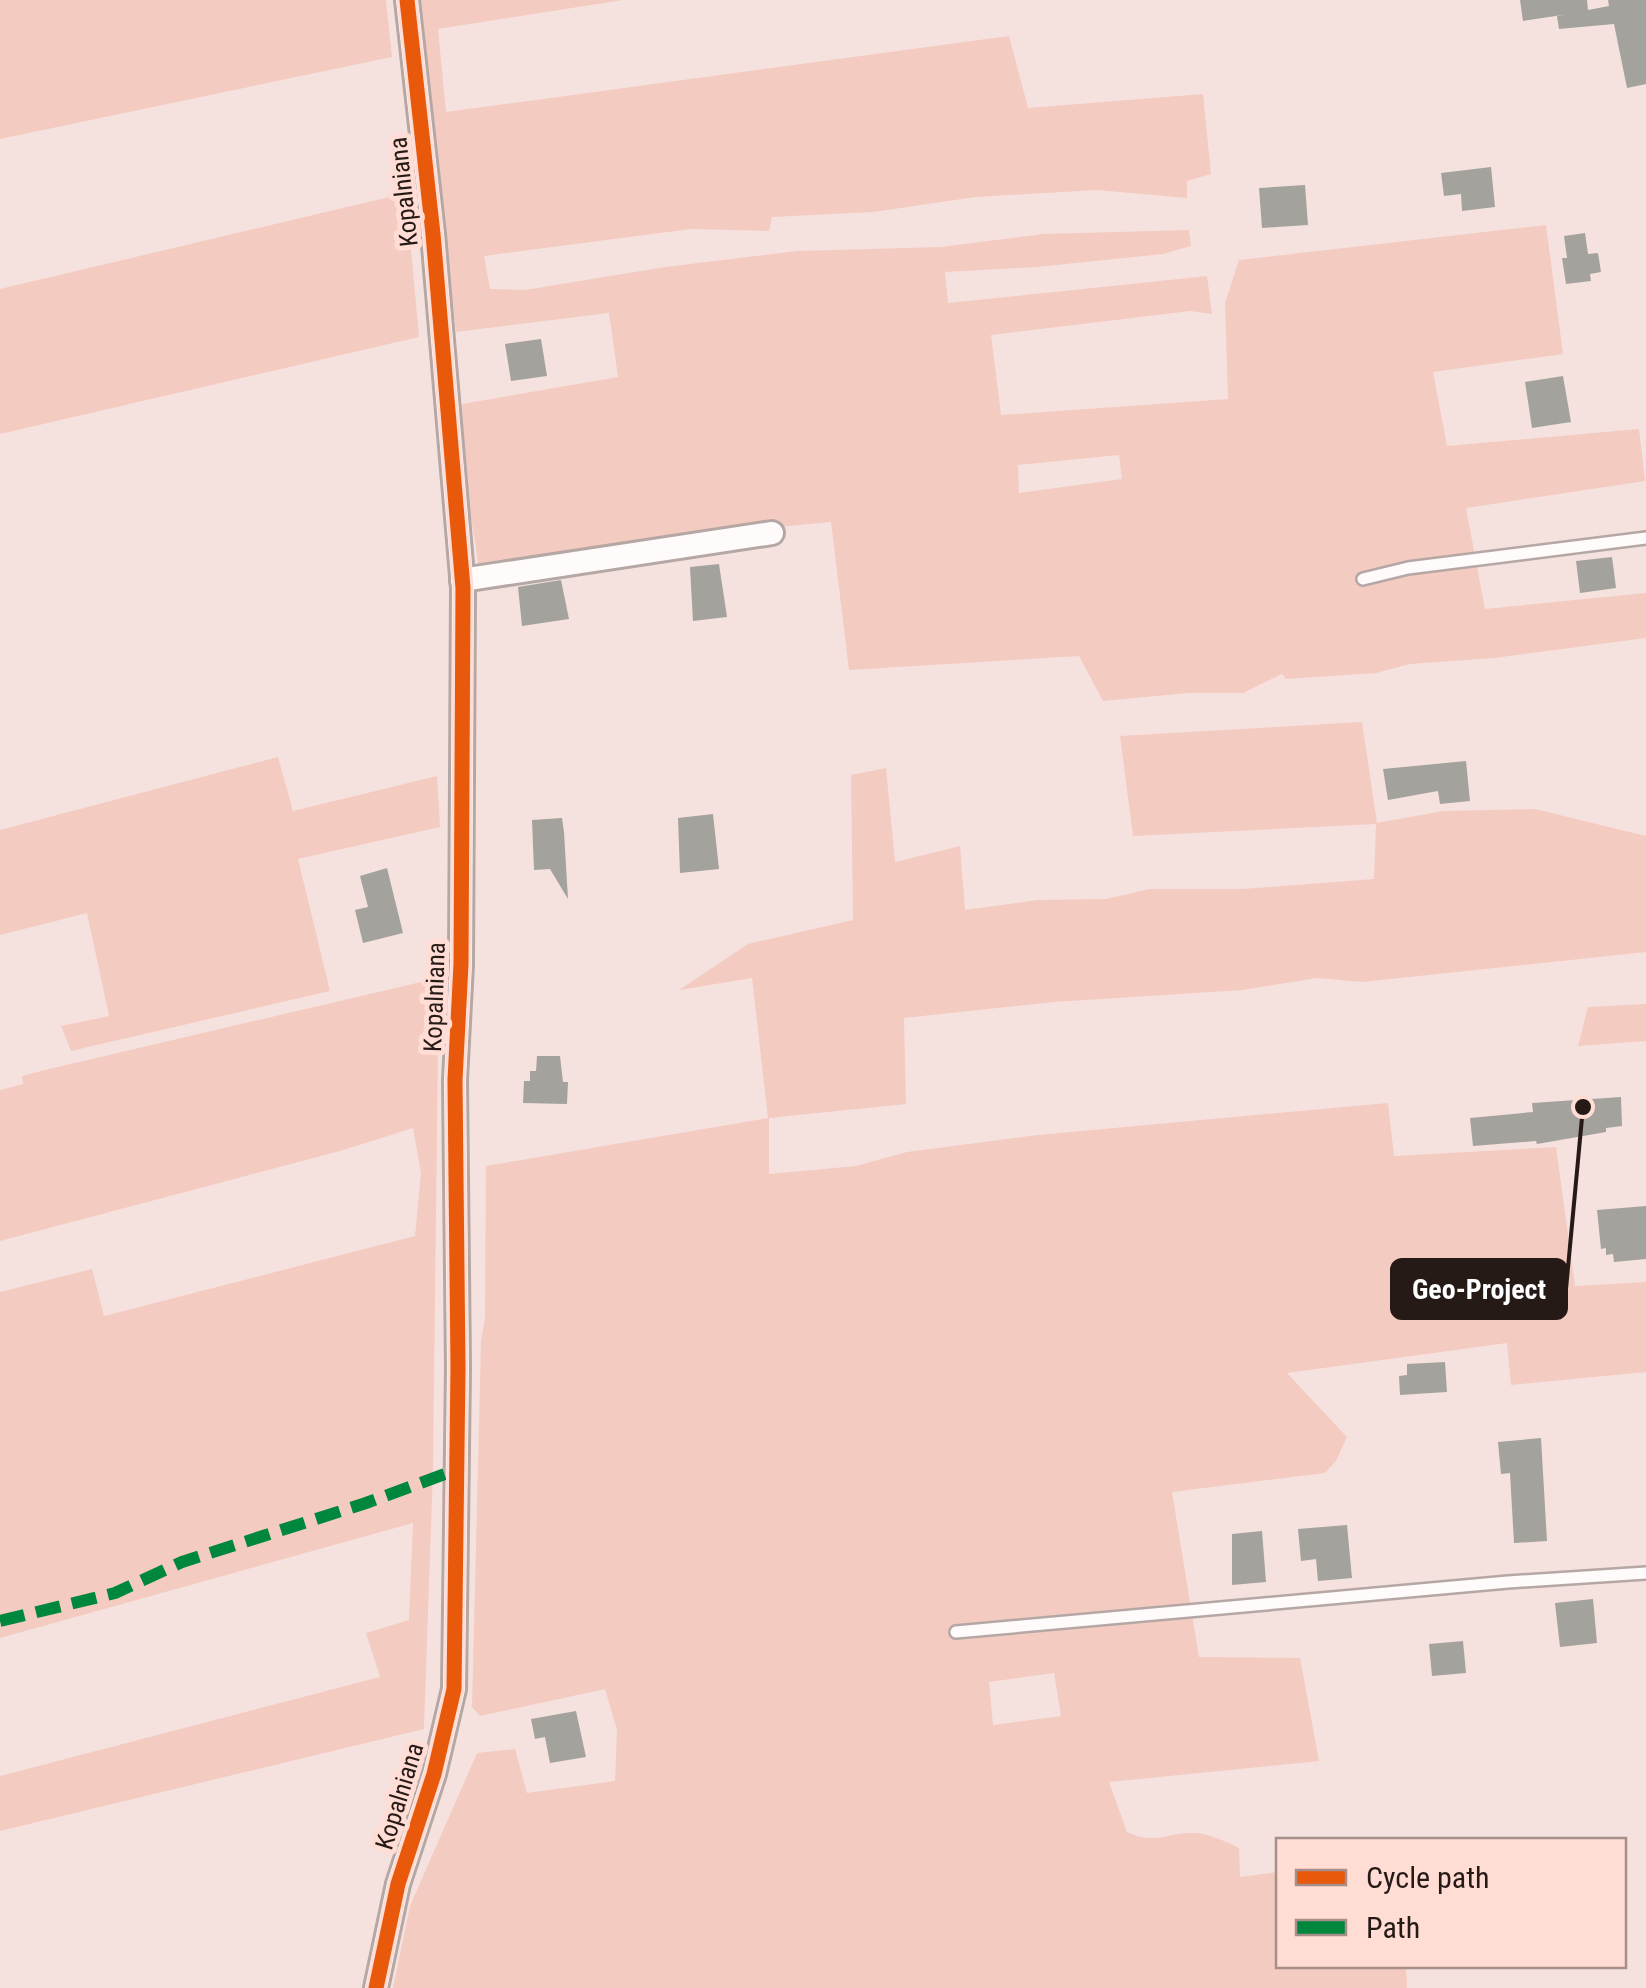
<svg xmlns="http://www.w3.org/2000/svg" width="1646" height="1988" font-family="'Roboto Condensed',sans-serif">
	<rect width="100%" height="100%" fill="#f5e2de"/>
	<g fill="#f4cbc1" fill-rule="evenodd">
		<path d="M 0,0 L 386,0 L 392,57 L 0,139 Z"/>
		<path d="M 420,0 L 623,0 L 438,29 L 446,112 L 1009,36 L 1028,108 L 1203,94 L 1211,174 L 1187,181 L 1187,198 L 1096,190 L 976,197 L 873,212 L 772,217 L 769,231 L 691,229 L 484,256 L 490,289 L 525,290 L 665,267 L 798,251 L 941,247 L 1043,234 L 1189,230 L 1191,246 L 1163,254 L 1037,267 L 945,272 L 948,303 L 1207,276 L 1212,314 L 1190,311 L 991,335 L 1001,415 L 1228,399 L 1225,303 L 1239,260 L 1546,225 L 1563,354 L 1433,372 L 1447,446 L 1639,429 L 1645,481 L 1466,508 L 1485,609 L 1646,593 L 1646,638 L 1494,658 L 1410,664 L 1376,673 L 1286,679 L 1282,674 L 1243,693 L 1188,693 L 1103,701 L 1079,656 L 849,670 L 831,522 L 714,533 L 478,567 C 477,541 470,520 467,495 C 463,465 463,434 462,404 L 618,377 L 609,313 L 456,332 ZM 1119,455 L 1122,479 L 1019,493 L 1018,465 Z"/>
		<path d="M 406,193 L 419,337 L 0,434 L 0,289 Z"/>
		<path d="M 1362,722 L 1377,823 L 1443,811 L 1535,809 L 1646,836 L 1646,952 L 1362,982 L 1317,978 L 1243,990 L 1054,1002 L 904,1018 L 906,1104 L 769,1118 L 769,1174 L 856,1166 L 907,1152 L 1038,1135 L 1388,1103 L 1394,1156 L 1556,1147 L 1575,1286 L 1646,1282 L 1646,1372 L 1511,1385 L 1507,1343 L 1287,1373 L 1347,1437 L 1336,1461 L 1325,1473 L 1172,1492 L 1199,1657 L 1300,1658 L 1319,1761 L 1109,1782 L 1127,1832 C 1156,1845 1164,1833 1192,1833 C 1208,1833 1225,1841 1239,1848 L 1240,1877 L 1278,1872 L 1278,1966 L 1406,1966 L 1407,1988 L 393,1988 L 410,1906 L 477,1753 L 515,1749 L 527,1793 L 615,1781 L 617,1730 L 605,1689 L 480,1716 L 472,1707 L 481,1342 L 485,1318 L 486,1166 L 768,1118 L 752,978 L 679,990 L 748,944 L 853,920 L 851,775 L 886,768 L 895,862 L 960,846 L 965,910 L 1038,900 L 1106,899 L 1150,889 L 1242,889 L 1374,879 L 1376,824 L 1133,836 L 1120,736 ZM 1054,1673 L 1061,1716 L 993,1725 L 989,1682 Z"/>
		<path d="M 278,757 L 293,811 L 437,776 L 440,827 L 298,859 L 330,991 L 71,1051 L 61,1026 L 109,1016 L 87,913 L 0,935 L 0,830 Z"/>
		<path d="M 443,980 L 438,1045 L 433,1468 L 424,1729 L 0,1831 L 0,1776 L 380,1677 L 366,1633 L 409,1620 L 413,1523 L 0,1638 L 0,1292 L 92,1269 L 104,1316 L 415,1236 L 421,1173 L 413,1128 L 340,1151 L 0,1241 L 0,1090 L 23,1084 L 22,1076 L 45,1070 L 421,982 Z"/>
		<path d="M 1646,1004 L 1646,1041 L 1578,1046 L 1588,1007 Z"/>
	</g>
	<g fill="#a4a29d">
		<path d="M 1520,0 L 1587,0 L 1588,10 L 1609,6 L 1608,0 L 1646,0 L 1646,84 L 1627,88 L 1614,24 L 1559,29 L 1557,16 L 1569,14 L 1523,21 Z"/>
		<path d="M 1491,167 L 1495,207 L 1462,211 L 1461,194 L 1444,196 L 1441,173 Z"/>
		<path d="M 1305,185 L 1308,225 L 1262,228 L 1259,188 Z"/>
		<path d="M 1585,233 L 1588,254 L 1598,253 L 1601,272 L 1590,274 L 1591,281 L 1566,284 L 1562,258 L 1567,258 L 1564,236 Z"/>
		<path d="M 541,339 L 547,376 L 511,381 L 505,344 Z"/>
		<path d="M 1563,376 L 1571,422 L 1532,428 L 1525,382 Z"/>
		<path d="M 1612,557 L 1616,588 L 1580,593 L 1576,561 Z"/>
		<path d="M 719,564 L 727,617 L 693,621 L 690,567 Z"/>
		<path d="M 561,580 L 569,619 L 522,626 L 518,587 Z"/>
		<path d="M 1466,761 L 1470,801 L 1440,804 L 1438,791 L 1388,800 L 1383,769 Z"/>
		<path d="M 713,814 L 719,869 L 680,873 L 678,818 Z"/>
		<path d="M 562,818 L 564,832 L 568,899 L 550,869 L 534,870 L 532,820 Z"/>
		<path d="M 387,868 L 403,933 L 363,943 L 355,910 L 368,907 L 360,876 Z"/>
		<path d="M 537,1056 L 560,1056 L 563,1082 L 568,1082 L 567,1104 L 523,1103 L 524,1081 L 530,1081 L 530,1071 L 536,1071 Z"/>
		<path d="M 1621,1097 L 1622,1126 L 1606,1128 L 1606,1132 L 1537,1144 L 1536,1141 L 1473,1146 L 1470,1118 L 1533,1112 L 1532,1103 Z"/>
		<path d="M 1646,1206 L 1646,1259 L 1614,1262 L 1613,1254 L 1606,1255 L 1606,1248 L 1601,1249 L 1597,1210 Z"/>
		<path d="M 1445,1362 L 1447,1392 L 1400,1395 L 1399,1376 L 1407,1375 L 1407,1364 Z"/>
		<path d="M 1541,1438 L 1547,1541 L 1514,1543 L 1510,1473 L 1501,1474 L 1498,1442 Z"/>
		<path d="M 1347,1525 L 1352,1578 L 1318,1581 L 1316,1559 L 1301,1561 L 1298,1529 Z"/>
		<path d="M 1262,1531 L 1266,1582 L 1232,1585 L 1232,1534 Z"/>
		<path d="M 1593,1599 L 1597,1643 L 1560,1647 L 1555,1603 Z"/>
		<path d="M 1463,1641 L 1466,1673 L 1432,1676 L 1429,1644 Z"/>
		<path d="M 576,1711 L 586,1757 L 550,1763 L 545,1737 L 535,1739 L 531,1719 Z"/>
	</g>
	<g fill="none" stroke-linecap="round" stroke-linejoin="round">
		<defs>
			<g id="service">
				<path d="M 1363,579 L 1408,568 L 1646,538"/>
				<path d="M 956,1632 L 1508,1582 L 1646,1573"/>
			</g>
			<g id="minor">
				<path d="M 462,580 L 772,533"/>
				<path d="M 376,1988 L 398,1884 L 434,1774 L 454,1689 L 458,1368 L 455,1080 L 461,964 L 463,588 L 433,234 L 407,0"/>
			</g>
		</defs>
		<use href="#service" stroke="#b5a7a4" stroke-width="16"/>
		<use href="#minor" stroke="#b5a7a4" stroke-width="28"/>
		<use href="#service" stroke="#fefbfa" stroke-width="11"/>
		<use href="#minor" stroke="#fefbfa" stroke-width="22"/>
		<path stroke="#00873e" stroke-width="12" stroke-dasharray="25 12" stroke-linecap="butt" d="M 0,1621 L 115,1593 L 182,1562 L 366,1503 L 456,1470"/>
		<defs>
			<path id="cycleway" d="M 376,1988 L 398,1884 L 434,1774 L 454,1689 L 458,1368 L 455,1080 L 461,964 L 463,588 L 433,234 L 407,0"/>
		</defs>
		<use href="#cycleway" stroke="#ffdcd4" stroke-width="21"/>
		<use href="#cycleway" stroke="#e8590c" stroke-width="15"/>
	</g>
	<g text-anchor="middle" stroke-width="10" stroke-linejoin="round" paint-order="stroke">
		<g font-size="25" fill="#261a17" stroke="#ffdcd4">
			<text transform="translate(403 192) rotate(-96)" y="9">Kopalniana</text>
			<text transform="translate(434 997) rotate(-88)" y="9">Kopalniana</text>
			<text transform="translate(399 1796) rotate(-73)" y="9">Kopalniana</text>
		</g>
	</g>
	<path fill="none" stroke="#261a17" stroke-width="4" d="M1583 1107L1566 1289"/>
	<circle fill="#261a17" stroke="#ffdcd4" stroke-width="4" cx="1583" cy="1107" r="10"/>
	<rect fill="#261a17" stroke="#261a17" stroke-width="4" x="1392" y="1260" width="174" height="58" rx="10"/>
	<g font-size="28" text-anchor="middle" font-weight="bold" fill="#fff">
		<text x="1479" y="1299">Geo-Project</text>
	</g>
	<rect x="1276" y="1838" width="350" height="130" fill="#ffdcd4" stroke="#a88e88" stroke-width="2.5"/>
	<rect x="1296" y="1870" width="50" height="15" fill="#e8590c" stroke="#a88e88" stroke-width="2.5"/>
	<text x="1366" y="1888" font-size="30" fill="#261a17">Cycle path</text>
	<rect x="1296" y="1920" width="50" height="15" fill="#00873e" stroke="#a88e88" stroke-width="2.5"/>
	<text x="1366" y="1938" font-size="30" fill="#261a17">Path</text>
</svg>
